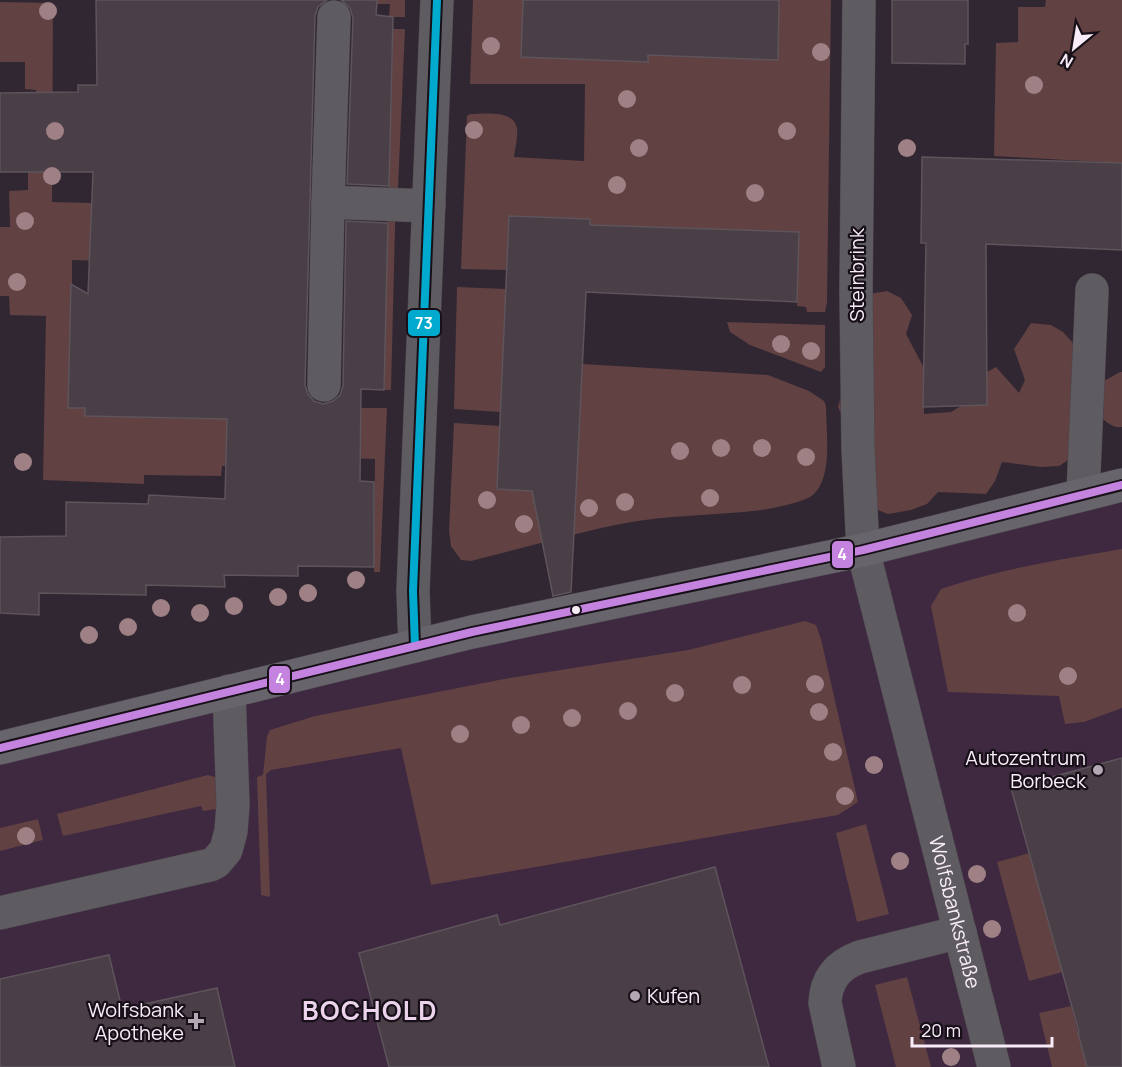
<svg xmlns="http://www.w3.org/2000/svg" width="1122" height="1067" font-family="Manrope,sans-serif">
	<rect width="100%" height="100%" fill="#312732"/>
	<path fill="#3e2940" d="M 1122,485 L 1122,1067 L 0,1067 L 0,749 Z"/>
	<g fill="#614142">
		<path d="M 377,0 L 405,0 L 405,17 L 389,17 L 390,4 L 377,4 Z"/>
		<path d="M 473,0 L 523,0 L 521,56 L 648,61 L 648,55 L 778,60 L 779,0 L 831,0 L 827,302 L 825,312 L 807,312 L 806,307 L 797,306 L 799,232 L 590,225 L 590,219 L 507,270 L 461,269 L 467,116 L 470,114 C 484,114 513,109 517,128 C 518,138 515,148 514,157 L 584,161 L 585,84 L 470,84 Z"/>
		<path d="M 1046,0 L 1122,0 L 1122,163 L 994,156 L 996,43 L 1018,42 L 1018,7 L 1045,7 Z"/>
		<path d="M 0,2 L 53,3 L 52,202 L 92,203 L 91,227 L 109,261 L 72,260 L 72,285 L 101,372 L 85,416 L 129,417 L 130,401 L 161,401 L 161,418 L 208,419 L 208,403 L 360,433 L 361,408 L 387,408 L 380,572 L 374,572 L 375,459 L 299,456 L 299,467 L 222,466 L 221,476 L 144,475 L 144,484 L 43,480 L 46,316 L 10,315 L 9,296 L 0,296 L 0,227 L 10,227 L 9,191 L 28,190 L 28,151 L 36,150 L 36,90 L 25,89 L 25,62 L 0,62 Z"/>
		<path d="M 393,29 L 405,29 L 398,188 L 396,191 L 389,191 Z"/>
		<path d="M 388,220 L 395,220 L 395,227 L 391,390 L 384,390 Z"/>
		<path d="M 457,287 L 506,289 L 500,412 L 454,409 Z"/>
		<path d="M 887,291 L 901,298 L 912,315 L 906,334 L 924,368 L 924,414 L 951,412 L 969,401 L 978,377 L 996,367 L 1019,393 L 1025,380 L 1014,349 L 1031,323 L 1051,325 L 1063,332 L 1072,342 L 1082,357 L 1080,452 L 1059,466 L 1041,467 L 1002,462 L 995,481 L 986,494 L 938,492 L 927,504 L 911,510 L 888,514 L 870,507 L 844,420 L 838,407 L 869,294 Z"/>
		<path d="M 727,322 L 825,325 L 825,367 L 821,372 L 750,345 L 730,332 Z"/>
		<path d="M 582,364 L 768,375 L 809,391 L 824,401 L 826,406 C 826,430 833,476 814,494 C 803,504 760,511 744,512 C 707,515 668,516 631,522 C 577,532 524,548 471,561 L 461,560 L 451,546 L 449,531 L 454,423 L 500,426 L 497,489 L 576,494 Z"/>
		<path d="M 1120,372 L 1122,372 L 1122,427 C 1114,428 1109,424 1103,419 L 1104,381 Z"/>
		<path d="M 1122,549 L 1122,708 L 1084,722 L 1065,724 L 1059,696 L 948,692 L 931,606 L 941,589 C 999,569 1062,559 1122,549 Z"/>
		<path d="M 805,621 L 816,625 L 821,639 L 858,802 L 838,815 L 431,885 L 401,748 L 271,770 L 266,774 L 270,897 L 261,895 L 257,777 L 263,775 L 267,736 L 270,730 L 315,716 L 504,679 L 688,650 Z"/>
		<path d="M 208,775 L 215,777 L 219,787 L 216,809 L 203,811 L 201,806 L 63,836 L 57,814 Z"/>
		<path d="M 38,819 L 43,840 L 0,851 L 0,828 Z"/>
		<path d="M 866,824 L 889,914 L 857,922 L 836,833 Z"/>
		<path d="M 1030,853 L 1063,972 L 1029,981 L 997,862 Z"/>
		<path d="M 907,977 L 931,1067 L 896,1067 L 875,985 Z"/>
		<path d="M 1071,1006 L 1087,1067 L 1052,1067 L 1039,1013 Z"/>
	</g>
	<g fill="#4a3e47" stroke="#5e545b" stroke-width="1.5">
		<path d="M 96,0 L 327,0 L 318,7 L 315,16 L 305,385 L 308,394 L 314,401 L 323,404 L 333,401 L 340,395 L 343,386 L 346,221 L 388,223 L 384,390 L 361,389 L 360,481 L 374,482 L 374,567 L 298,566 L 298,576 L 224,575 L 225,587 L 146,585 L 146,595 L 39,593 L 39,615 L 0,613 L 0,537 L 66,536 L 66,502 L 148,504 L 149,495 L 225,499 L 227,419 L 85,416 L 85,408 L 68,408 L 71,284 L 88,294 L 93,172 L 0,172 L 0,93 L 78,92 L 78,85 L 97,85 Z"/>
		<path d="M 341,0 L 377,0 L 376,15 L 393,17 L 389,186 L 347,184 L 353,18 L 350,8 Z"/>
		<path d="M 523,0 L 779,0 L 778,60 L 648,55 L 648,62 L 521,57 Z"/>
		<path d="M 892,0 L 968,0 L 968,44 L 965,44 L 965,64 L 892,63 Z"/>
		<path d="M 922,157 L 1122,163 L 1122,250 L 986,244 L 987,405 L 923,407 L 926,243 L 921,243 Z"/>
		<path d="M 509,216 L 590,219 L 590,225 L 799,232 L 797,302 L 586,292 L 571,592 L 553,596 L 532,491 L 497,489 Z"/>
		<path d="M 1122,758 L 1122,1067 L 1087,1067 L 1078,1033 L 1079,1032 L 1011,788 Z"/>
		<path d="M 715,867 L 769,1067 L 389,1067 L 359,953 L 497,915 L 500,925 Z"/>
		<path d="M 109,955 L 122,1009 L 217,988 L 235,1067 L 0,1067 L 0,979 Z"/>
	</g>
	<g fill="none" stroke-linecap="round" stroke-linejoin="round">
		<defs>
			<g id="minor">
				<path id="s1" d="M 859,0 L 856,292 L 858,448 L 863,550 L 994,1067"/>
				<path d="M 328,202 L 334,17"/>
				<path d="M 324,385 L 328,202 L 429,206"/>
				<path d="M 1083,494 L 1092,290"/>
				<path d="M 415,646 L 413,591 L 437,0"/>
				<path d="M 0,913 L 210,865 L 216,862 L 226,850 L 231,831 L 233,805 L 229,691"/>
				<path d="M 839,1067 L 825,1003 C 826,979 838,965 860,957 L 960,932"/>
			</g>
			<path id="major" d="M 0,748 L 472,632 L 863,550 L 1122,485"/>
		</defs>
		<use href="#minor" stroke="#4c434d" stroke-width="34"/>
		<use href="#major" stroke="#4c434d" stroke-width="34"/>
		<use href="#minor" stroke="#5e5c61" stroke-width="33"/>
		<use href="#major" stroke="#68646c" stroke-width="33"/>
		<defs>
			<path id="bus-1" d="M 415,646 L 413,591 L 437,0"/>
			<path id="bus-2" d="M 0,748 L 472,632 L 863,550 L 1122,485"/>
		</defs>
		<use href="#bus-1" stroke="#181018" stroke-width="12"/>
		<use href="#bus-2" stroke="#181018" stroke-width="12"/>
		<use href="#bus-1" stroke="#00a9ce" stroke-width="8"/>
		<use href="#bus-2" stroke="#c483df" stroke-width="8"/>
	</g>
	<g fill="#9e8085">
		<circle cx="48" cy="11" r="9"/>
		<circle cx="491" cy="46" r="9"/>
		<circle cx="821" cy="52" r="9"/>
		<circle cx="1034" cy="85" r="9"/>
		<circle cx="627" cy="99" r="9"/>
		<circle cx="474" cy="130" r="9"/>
		<circle cx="55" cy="131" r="9"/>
		<circle cx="787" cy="131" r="9"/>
		<circle cx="639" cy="148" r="9"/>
		<circle cx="907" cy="148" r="9"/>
		<circle cx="52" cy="176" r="9"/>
		<circle cx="617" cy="185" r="9"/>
		<circle cx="755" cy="193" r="9"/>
		<circle cx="25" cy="221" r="9"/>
		<circle cx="17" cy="282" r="9"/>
		<circle cx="781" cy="344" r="9"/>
		<circle cx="811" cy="351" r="9"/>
		<circle cx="721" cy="448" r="9"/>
		<circle cx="762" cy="448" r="9"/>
		<circle cx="680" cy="451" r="9"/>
		<circle cx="806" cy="457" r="9"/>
		<circle cx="23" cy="462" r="9"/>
		<circle cx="710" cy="498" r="9"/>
		<circle cx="487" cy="500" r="9"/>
		<circle cx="625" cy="502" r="9"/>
		<circle cx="589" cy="508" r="9"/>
		<circle cx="524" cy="524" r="9"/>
		<circle cx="356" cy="580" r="9"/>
		<circle cx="308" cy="593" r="9"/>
		<circle cx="278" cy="597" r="9"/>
		<circle cx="234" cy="606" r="9"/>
		<circle cx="161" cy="608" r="9"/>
		<circle cx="200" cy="613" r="9"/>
		<circle cx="1017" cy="613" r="9"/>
		<circle cx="128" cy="627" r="9"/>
		<circle cx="89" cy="635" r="9"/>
		<circle cx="1068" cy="676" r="9"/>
		<circle cx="815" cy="684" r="9"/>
		<circle cx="742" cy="685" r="9"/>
		<circle cx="675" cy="693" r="9"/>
		<circle cx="628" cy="711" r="9"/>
		<circle cx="819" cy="712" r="9"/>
		<circle cx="572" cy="718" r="9"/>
		<circle cx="521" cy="725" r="9"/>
		<circle cx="460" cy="734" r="9"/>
		<circle cx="833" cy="752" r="9"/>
		<circle cx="874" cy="765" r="9"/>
		<circle cx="845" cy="796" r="9"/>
		<circle cx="26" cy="836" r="9"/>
		<circle cx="900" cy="861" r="9"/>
		<circle cx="977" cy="874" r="9"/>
		<circle cx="992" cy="929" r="9"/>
		<circle cx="951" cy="1057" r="9"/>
	</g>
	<circle fill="#f8ecf9" stroke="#181018" stroke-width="2" cx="576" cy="610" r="5"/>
	<g fill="#b2a7b3" stroke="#181018" stroke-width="2">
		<circle cx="1098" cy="770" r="6"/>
		<circle cx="635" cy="996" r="6"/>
		<path d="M193 1012h6v6h6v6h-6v6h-6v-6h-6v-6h6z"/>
	</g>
	<g text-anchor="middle" stroke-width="4.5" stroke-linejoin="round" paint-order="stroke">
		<g font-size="20" fill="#f8ecf9" stroke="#181018">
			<text transform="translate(857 275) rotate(-90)" y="7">Steinbrink</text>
			<text dy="7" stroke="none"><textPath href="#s1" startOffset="924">Wolfsbankstraße</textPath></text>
		</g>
		<g font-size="20" fill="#f8ecf9" stroke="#181018" text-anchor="end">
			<text x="1086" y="765">Autozentrum<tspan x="1086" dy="23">Borbeck</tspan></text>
			<text x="647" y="1003" text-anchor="start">Kufen</text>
			<text x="184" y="1017">Wolfsbank<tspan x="184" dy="23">Apotheke</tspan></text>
		</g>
		<g font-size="26" font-weight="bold" letter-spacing="1.5" fill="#ecd4ed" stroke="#181018">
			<text x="370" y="1020">BOCHOLD</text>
		</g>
	</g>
	<g stroke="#181018" stroke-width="2">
		<rect x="407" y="309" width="34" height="28" rx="6" fill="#00a9ce"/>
		<rect x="831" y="540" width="23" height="29" rx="6" fill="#c483df"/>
		<rect x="268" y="665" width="23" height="29" rx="6" fill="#c483df"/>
	</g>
	<g font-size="16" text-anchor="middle" font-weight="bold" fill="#fff">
		<text x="424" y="329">73</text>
		<text x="842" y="560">4</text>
		<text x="280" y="685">4</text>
	</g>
	<g transform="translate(1074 48) rotate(210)" stroke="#181018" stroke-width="4.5" paint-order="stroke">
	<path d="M0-4.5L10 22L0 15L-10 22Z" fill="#f8ecf9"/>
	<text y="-9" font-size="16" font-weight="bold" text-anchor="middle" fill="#f8ecf9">N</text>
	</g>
	<path d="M912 1037v9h140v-9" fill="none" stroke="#f8ecf9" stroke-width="3"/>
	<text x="921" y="1037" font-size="18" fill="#f8ecf9" stroke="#181018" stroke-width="4.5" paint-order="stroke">20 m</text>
</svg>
